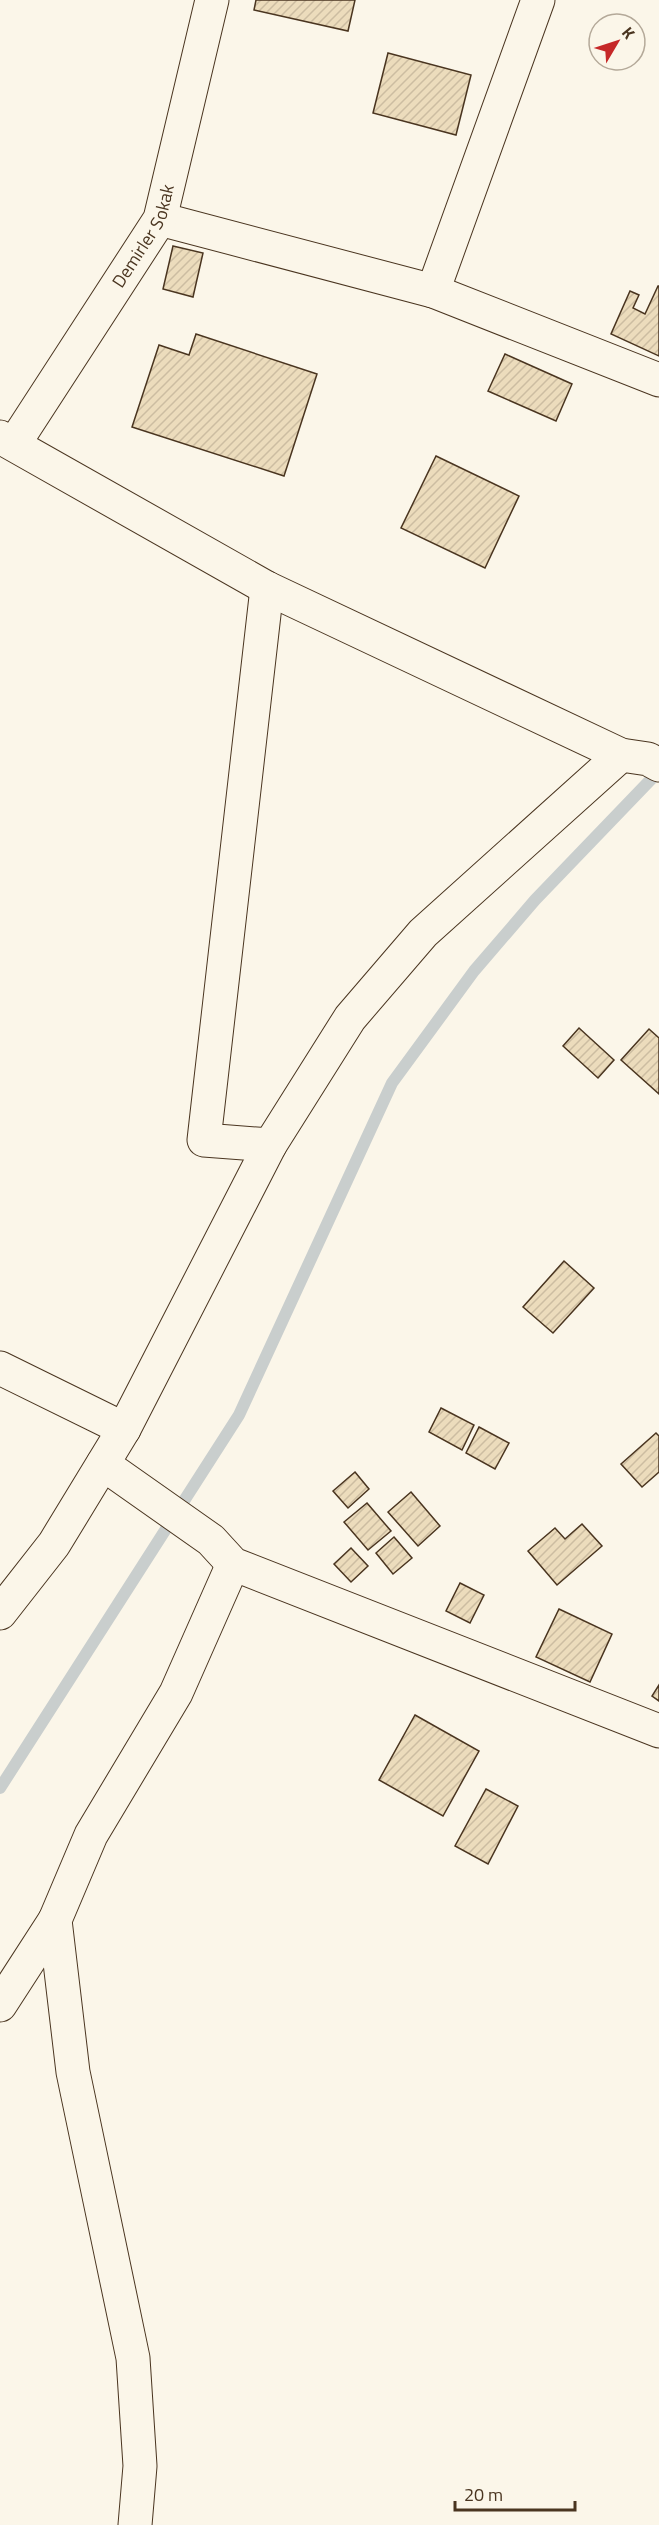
<svg xmlns="http://www.w3.org/2000/svg" width="659" height="2525" font-family="'Titillium Web',sans-serif">
	<defs>
		<pattern id="building-hatch" width="6" height="6" patternUnits="userSpaceOnUse" patternTransform="scale(1.5)"><rect width="6" height="6" fill="#ecdcbc"/><path d="M-1 1l2-2M0 6l6-6M5 7l2-2" fill="none" stroke="#ccbda1"/></pattern>
	</defs>
	<rect width="100%" height="100%" fill="#fbf6e9"/>
	<g fill="none" stroke-linecap="round" stroke-linejoin="round">
		<path stroke="#c9cecd" stroke-width="12" d="M 0,1788 L 239,1415 L 392,1083 L 474,971 L 535,900 L 659,771"/>
	</g>
	<g fill="url(#building-hatch)" stroke="#4a3520" stroke-width="1.5">
		<path d="M 256,0 L 355,0 L 348,31 L 254,10 Z"/>
		<path d="M 388,53 L 471,75 L 456,135 L 373,113 Z"/>
		<path d="M 173,246 L 203,253 L 193,297 L 163,289 Z"/>
		<path d="M 658,286 L 659,286 L 659,356 L 611,334 L 630,291 L 639,295 L 633,308 L 645,314 Z"/>
		<path d="M 196,334 L 317,374 L 284,476 L 132,427 L 159,345 L 189,355 Z"/>
		<path d="M 505,354 L 572,384 L 556,421 L 488,391 Z"/>
		<path d="M 436,456 L 519,496 L 485,568 L 401,528 Z"/>
		<path d="M 579,1028 L 614,1060 L 598,1078 L 563,1046 Z"/>
		<path d="M 649,1029 L 659,1038 L 659,1094 L 621,1060 Z"/>
		<path d="M 564,1261 L 594,1288 L 553,1333 L 523,1307 Z"/>
		<path d="M 441,1408 L 474,1425 L 462,1450 L 429,1432 Z"/>
		<path d="M 479,1427 L 509,1443 L 495,1469 L 466,1453 Z"/>
		<path d="M 656,1433 L 659,1436 L 659,1472 L 642,1487 L 621,1464 Z"/>
		<path d="M 355,1472 L 369,1489 L 348,1508 L 333,1491 Z"/>
		<path d="M 411,1492 L 440,1526 L 418,1546 L 388,1512 Z"/>
		<path d="M 367,1503 L 391,1531 L 368,1550 L 344,1522 Z"/>
		<path d="M 582,1524 L 602,1546 L 557,1585 L 528,1551 L 555,1528 L 565,1539 Z"/>
		<path d="M 394,1537 L 412,1558 L 393,1574 L 376,1553 Z"/>
		<path d="M 351,1548 L 368,1566 L 351,1582 L 334,1564 Z"/>
		<path d="M 460,1583 L 484,1595 L 470,1623 L 446,1611 Z"/>
		<path d="M 559,1609 L 612,1634 L 590,1682 L 536,1657 Z"/>
		<path d="M 659,1685 L 659,1701 L 652,1696 Z"/>
		<path d="M 415,1715 L 479,1751 L 443,1816 L 379,1780 Z"/>
		<path d="M 486,1789 L 518,1806 L 488,1864 L 455,1846 Z"/>
	</g>
	<g fill="none" stroke-linecap="round" stroke-linejoin="round">
		<defs>
			<g id="minor">
				<path d="M 160,219 L 433,291 L 659,380"/>
				<path d="M 433,291 L 538,0"/>
				<path id="s1" d="M 14,444 L 160,219 L 212,0"/>
				<path d="M 267,588 L 204,1140 L 270,1145"/>
				<path d="M 0,1368 L 124,1429"/>
				<path d="M 103,1464 L 211,1540 L 233,1564 L 659,1731"/>
				<path d="M 0,1613 L 54,1544 L 124,1429 L 270,1145 L 350,1018 L 423,933 L 621,755"/>
				<path d="M 0,2005 L 55,1920"/>
				<path d="M 135,2525 L 140,2466 L 133,2358 L 73,2072 L 55,1920 L 91,1835 L 176,1693 L 233,1564"/>
			</g>
			<path id="major" d="M 0,437 L 267,588 L 621,755 L 648,759 L 659,765"/>
		</defs>
		<use href="#minor" stroke="#4a3520" stroke-width="35"/>
		<use href="#major" stroke="#4a3520" stroke-width="35"/>
		<use href="#minor" stroke="#fbf6e9" stroke-width="33"/>
		<use href="#major" stroke="#fbf6e9" stroke-width="33"/>
	</g>
	<g text-anchor="middle" stroke-width="4.5" stroke-linejoin="round" paint-order="stroke">
		<g font-size="18" fill="#4a3520" stroke="#fbf6e9">
			<text dy="6" stroke="none"><textPath href="#s1" startOffset="246">Demirler Sokak</textPath></text>
		</g>
	</g>
	<g transform="translate(617 42) rotate(51)"><circle r="28" fill="#fbf6e9" stroke="#b4a999" stroke-width="1.5"/>
	<path d="M0-4.5L10 22L0 15L-10 22Z" fill="#c62828"/>
	<text y="-9" font-size="16" font-weight="bold" text-anchor="middle" fill="#4a3520">K</text>
	</g>
	<path d="M455 2501v9h120v-9" fill="none" stroke="#4a3520" stroke-width="3"/>
	<text x="464" y="2501" font-size="18" fill="#4a3520" stroke="#fbf6e9" stroke-width="4.5" paint-order="stroke">20 m</text>
</svg>
